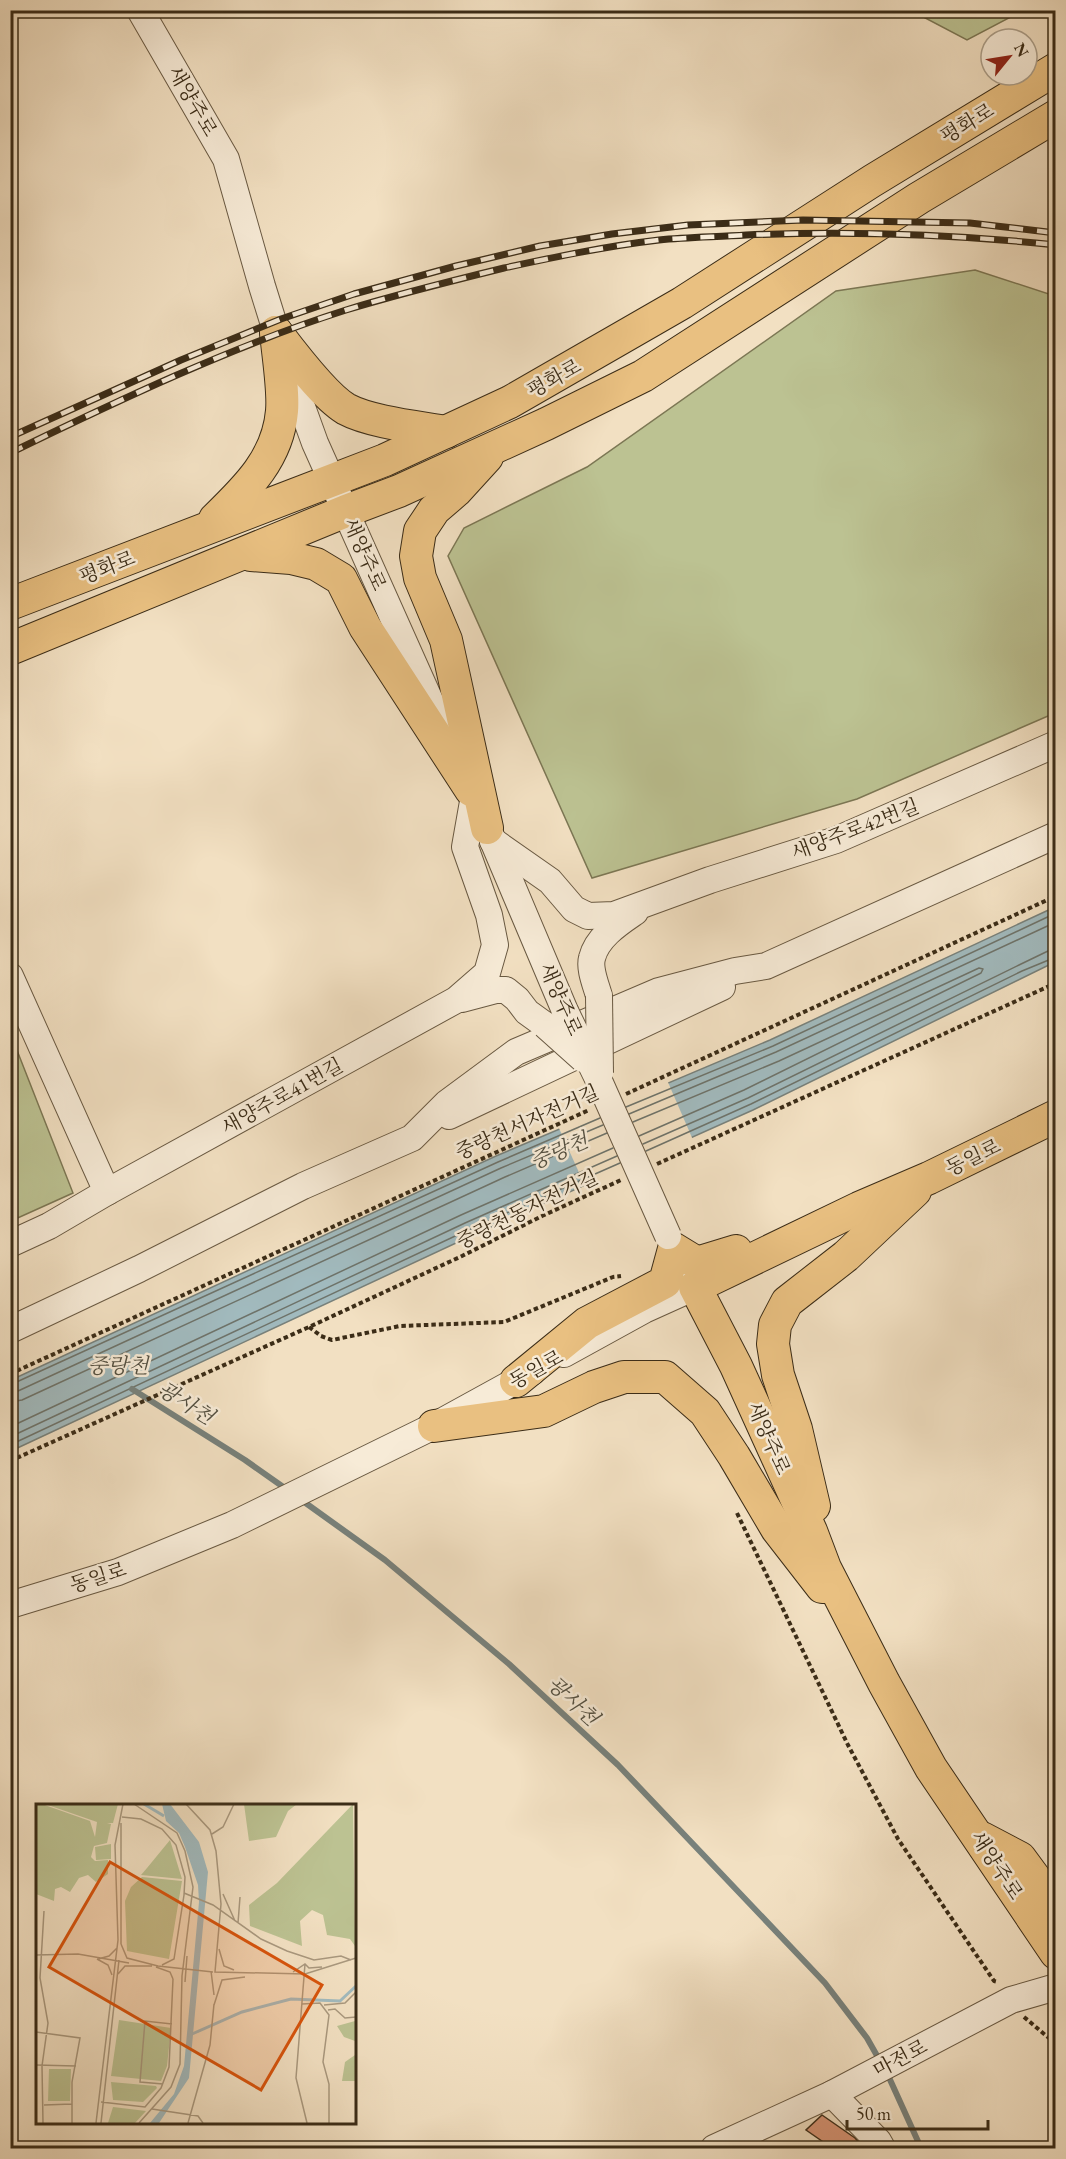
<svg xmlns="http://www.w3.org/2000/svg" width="1066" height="2159" font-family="'EB Garamond','Noto Serif KR',serif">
	<rect width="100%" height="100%" fill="#f2e0c2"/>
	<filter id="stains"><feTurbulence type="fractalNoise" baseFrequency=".00333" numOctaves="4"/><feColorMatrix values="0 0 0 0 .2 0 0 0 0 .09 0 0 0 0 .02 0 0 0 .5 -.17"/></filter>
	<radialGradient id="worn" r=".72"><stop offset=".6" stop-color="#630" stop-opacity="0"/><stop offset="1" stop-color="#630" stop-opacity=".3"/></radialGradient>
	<g fill="#bcc292" stroke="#7c7754" stroke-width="1.5">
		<path d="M 912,11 L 1022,11 L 967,40 Z"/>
		<path d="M 975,270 L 1055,296 L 1055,713 L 857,799 L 592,878 L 448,556 L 464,528 L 587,467 L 836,291 Z"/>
		<path d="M 11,1035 L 73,1193 L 11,1221 L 10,1221 Z"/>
	</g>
	<path fill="#a1babe" stroke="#78817b" stroke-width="1.5" d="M 1055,907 L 1055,962 L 753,1110 L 471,1236 L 11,1451 L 11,1380 L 496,1156 L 770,1040 Z"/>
	<path fill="#f2e0c2" d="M 667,1080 L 693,1140 L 586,1188 L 558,1126 Z"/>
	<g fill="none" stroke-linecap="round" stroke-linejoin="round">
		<g stroke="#6e736a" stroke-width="1.5">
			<path d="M 626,1107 L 773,1046 L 1056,913"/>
			<path d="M 629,1114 L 776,1052 L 1056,922"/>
			<path d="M 633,1122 L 779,1061 L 979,968 L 983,969 L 981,973 L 744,1090 L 639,1136"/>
			<path d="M 643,1144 L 748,1098 L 1019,965 L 1048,951 L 1056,950"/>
			<path d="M 646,1151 L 751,1104 L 1022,971 L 1056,957"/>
			<path d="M 10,1385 L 498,1162 L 600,1118"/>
			<path d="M 10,1393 L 18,1391 L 501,1168 L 603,1125"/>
			<path d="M 10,1402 L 22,1400 L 505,1177 L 607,1133"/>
			<path d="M 10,1427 L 461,1215 L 613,1148"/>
			<path d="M 10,1437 L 465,1223 L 617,1156"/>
			<path d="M 10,1445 L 468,1230 L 620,1163"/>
		</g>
		<g stroke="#78817b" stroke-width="6">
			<path d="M 132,1389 L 245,1460 L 289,1491"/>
			<path d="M 300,1499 L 385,1560 L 509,1664 L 618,1765 L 825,1983 L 867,2038 L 880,2061"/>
			<path d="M 887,2073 L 921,2148"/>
		</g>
	</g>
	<path fill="#da9576" stroke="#3b2c17" stroke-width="1.5" d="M 822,2115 L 855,2138 L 864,2148 L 832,2148 L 806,2130 Z"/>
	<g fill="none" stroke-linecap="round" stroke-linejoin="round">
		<defs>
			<g id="minor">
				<path d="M 140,10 L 226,159 L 262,286 L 285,360 L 315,443 L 441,725"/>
				<path d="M 480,810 L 565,1011"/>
				<path d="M 493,841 L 550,881 L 574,909 L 588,916 L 614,915 L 710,880 L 836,840 L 1056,744"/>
				<path d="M 10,976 L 107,1192"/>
				<path d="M 599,996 C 596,985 589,969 592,958 C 597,937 619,923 635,912"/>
				<path d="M 462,999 L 496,990 L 506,990 L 517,999 L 527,1012 L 545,1025"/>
				<path d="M 449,1116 L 722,987"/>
				<path d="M 10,1244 L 49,1226 L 107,1192 L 456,1000 L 487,973 L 495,945 L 489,915 L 465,847 L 474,796"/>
				<path d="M 10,1330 L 139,1269 L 303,1186 L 412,1138 L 447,1103 L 516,1052 L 659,991 L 735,971 L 766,966 L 1056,835"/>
				<path d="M 564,1354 L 644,1310 L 695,1287 L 687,1272"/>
				<path d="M 10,1605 L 118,1572 L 232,1525 L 434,1426 L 532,1372"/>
				<path d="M 832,2094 L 878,2141 L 882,2148"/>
				<path d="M 714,2148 L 832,2094 L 1011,2000 L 1056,1987"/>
			</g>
			<g id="major">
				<path d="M 276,332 C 292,353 324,396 346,409 C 370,422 417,427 446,432"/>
				<path d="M 487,457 L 456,491 L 434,510 L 420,531 L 416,556 L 420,578 L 446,640 L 487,828"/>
				<path d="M 215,519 C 247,488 278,458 282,411 C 284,390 278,355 276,332"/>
				<path d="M 251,555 L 291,558 L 316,564 L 341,579 L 365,627 L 471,790"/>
				<path d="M 10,604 L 385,460 L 510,402 L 682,303 L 872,181 L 1056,69"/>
				<path d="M 10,649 L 346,511 L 399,491 L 546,424 L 643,376 L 919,198 L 1056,116"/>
				<path d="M 1056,1116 L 929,1178 L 859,1208 L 695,1287 L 736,1366 L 811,1531 L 825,1568 L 884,1683 L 931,1768 L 1056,1953"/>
				<path d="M 516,1381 L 587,1323 L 665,1282 L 674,1249 L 692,1260 L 700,1262 L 736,1251"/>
				<path d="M 434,1426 L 544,1411 L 594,1387 L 624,1377 L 665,1377 L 705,1412 L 734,1456 L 777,1529 L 822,1587"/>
				<path d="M 814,1506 L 796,1429 L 778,1375 L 773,1344 L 775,1325 L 787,1302 L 846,1256 L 915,1191"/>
				<path d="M 982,1838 L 1020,1858 L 1056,1907"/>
			</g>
		</defs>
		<use href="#minor" stroke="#695942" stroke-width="28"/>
		<use href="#major" stroke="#3b2c17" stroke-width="34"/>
		<g stroke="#3b2c17" stroke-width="4" stroke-dasharray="4.5 3" stroke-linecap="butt">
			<path d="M 626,1094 L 1056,896"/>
			<path d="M 657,1164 L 1056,983"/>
			<path d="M 309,1327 L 321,1336 L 332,1340 L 400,1326 L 504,1322 L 613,1277 L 621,1276"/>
			<path d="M 10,1374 L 589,1110"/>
			<path d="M 10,1461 L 309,1327 L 462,1256 L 542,1216 L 621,1180"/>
			<path d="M 737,1513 L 848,1745 L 898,1839 L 994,1981 L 998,1982"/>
			<path d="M 1024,2017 L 1056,2044"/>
		</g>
		<use href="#minor" stroke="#f7ebd7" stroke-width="26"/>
		<use href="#major" stroke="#e9c081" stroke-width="32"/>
		<defs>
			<g id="rail">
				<path d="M 10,437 L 181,360 L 281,319 L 354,294 L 456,266 L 540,246 L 612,234 L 688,225 L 803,220 L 970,223 L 1056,233"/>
				<path d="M 10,453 C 117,401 233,346 346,310 C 398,294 451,281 504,268 C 555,257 607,246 659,240 C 688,237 717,237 746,235 C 849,231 952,234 1056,245"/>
			</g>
		</defs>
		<use href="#rail" stroke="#3b2c17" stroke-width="7"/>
		<use href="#rail" stroke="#f7ebd7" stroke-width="4.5" stroke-dasharray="14" stroke-linecap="butt"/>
		<defs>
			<g id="minor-bridge">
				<path d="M 599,996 L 600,1073"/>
				<path d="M 565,1011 L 600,1083 L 668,1236"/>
				<path d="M 545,1025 L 583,1059"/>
			</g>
		</defs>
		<use href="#minor-bridge" stroke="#695942" stroke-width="28" stroke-linecap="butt"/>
		<use href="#minor-bridge" stroke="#f7ebd7" stroke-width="26"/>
	</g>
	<g text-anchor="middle" stroke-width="5" stroke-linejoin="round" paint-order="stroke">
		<g font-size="20" fill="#3b2c17" stroke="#f7ebd7">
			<text transform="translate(193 101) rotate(60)" y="7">새양주로</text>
			<text transform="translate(967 123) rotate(-31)" y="7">평화로</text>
			<text transform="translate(554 378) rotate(-29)" y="7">평화로</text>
			<text transform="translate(365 554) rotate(66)" y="7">새양주로</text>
			<text transform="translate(107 567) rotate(-21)" y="7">평화로</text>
			<text transform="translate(855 829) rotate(-21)" y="7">새양주로42번길</text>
			<text transform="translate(561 999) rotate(66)" y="7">새양주로</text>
			<text transform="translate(282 1096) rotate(-29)" y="7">새양주로41번길</text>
			<text transform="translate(527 1122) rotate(-24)" y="7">중랑천서자전거길</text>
			<text transform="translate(973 1157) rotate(-26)" y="7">동일로</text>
			<text transform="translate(527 1209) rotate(-26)" y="7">중랑천동자전거길</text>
			<text transform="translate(536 1369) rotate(-29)" y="7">동일로</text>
			<text transform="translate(769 1438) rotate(66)" y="7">새양주로</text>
			<text transform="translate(98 1577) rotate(-18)" y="7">동일로</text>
			<text transform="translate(997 1865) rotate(57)" y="7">새양주로</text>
			<text transform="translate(900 2058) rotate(-28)" y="7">마전로</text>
		</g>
		<g font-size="21" font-style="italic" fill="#545041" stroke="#f7ebd7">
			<text transform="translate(559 1151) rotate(-23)" y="7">중랑천</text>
			<text x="118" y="1373">중랑천</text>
			<text transform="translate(186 1403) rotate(32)" y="7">광사천</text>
			<text transform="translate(573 1701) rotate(43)" y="7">광사천</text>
		</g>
	</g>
	<g transform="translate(36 1804)">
		<rect width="320" height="320" fill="#f2e0c2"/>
		<path d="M 6,0 L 54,17 L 59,33 L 61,18 L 9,0 L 82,0 L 77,19 L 71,19 L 75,20 L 71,39 L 58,42 L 55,53 L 59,57 L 72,56 L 72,70 L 60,78 L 52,71 L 43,74 L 34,88 L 25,83 L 19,85 L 18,97 L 0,90 L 0,1 ZM 208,0 L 261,0 L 252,7 L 240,33 L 213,37 ZM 317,0 L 319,142 L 314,135 L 291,131 L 287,111 L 276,106 L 264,117 L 266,142 L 214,122 L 213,101 L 241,79 ZM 134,36 L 146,75 L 105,71 L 111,64 ZM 75,40 L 75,55 L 60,56 L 59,43 ZM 106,73 L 146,77 L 133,155 L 91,147 L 89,97 L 95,83 ZM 83,216 L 135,224 L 131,262 L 125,277 L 75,272 ZM 319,217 L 319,237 L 308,233 L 301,222 ZM 319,251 L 319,277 L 306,277 L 309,258 ZM 13,265 L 35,265 L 34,297 L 12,297 ZM 75,278 L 120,282 L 121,284 L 107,298 L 77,296 ZM 77,303 L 110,307 L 99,319 L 72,319 Z" fill="#bcc292"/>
		<path d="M 126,0 L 134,0 L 163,38 L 172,68 L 153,274 L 123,319 L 114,319 L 138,290 L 148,262 L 163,98 L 162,81 L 149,43 L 143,29 L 130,17 Z" fill="#a1babe"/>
		<path fill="none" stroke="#a1babe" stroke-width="3" d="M 108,0 L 128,12M 156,230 L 206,208 L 255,195 L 304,197 L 320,182"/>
		<path fill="none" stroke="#a9987e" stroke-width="1.5" d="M 98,0 L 141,29 L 149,47 L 157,83 L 146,172 L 144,260 L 135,283 L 103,319M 150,0 L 174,26 L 180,47 L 185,100 L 179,168 L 269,170 L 320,154M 86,13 L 105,15 L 126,25 L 140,41 L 149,73 L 148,91 L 138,155 L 126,161M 176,30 L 187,23 L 198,0M 148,89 L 177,101 L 225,135 L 251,147 L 278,156 L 305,152 L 315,156M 187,90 L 199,117M 202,119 L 204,93M 85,140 L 85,19M 85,140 L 91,154 L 122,162M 183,145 L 188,162 L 198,166M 0,151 L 42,150 L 93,159M 61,155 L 72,161 L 76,171M 62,155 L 73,152 L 81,144M 269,160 L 260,274 L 271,319M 122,162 L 177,168M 120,163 L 134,168 L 137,175M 175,167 L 178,191M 257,168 L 269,160 L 273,164 L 286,163M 82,170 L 89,162 L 116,162M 149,178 L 151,152M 266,200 L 284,199 L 293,211 L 287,258 L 293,280 L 293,319M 178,201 L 186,176 L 209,173M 288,201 L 309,199 L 320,188M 292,206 L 299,205 L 309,214 L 320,213M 0,228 L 44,234 L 36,278 L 36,319M 0,261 L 40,262M 127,280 L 104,278 L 109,217 L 136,220M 65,298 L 109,303 L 125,284 L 133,263 L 137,175M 8,301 L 36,300M 116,305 L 162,312 L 167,319M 7,319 L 6,262 L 12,219 L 4,174 L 8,107M 60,319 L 82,136 L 79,41 L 87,0M 65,319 L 83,156M 152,319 L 174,241 L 178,200"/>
		<path fill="#d7540d" fill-opacity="0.15" stroke="#d7540d" stroke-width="3" d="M 74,58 L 286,181 L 225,286 L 13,163 Z"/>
		<rect width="320" height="320" fill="none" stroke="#3b2c17" stroke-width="3"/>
	</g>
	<rect width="1066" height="2159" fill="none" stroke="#f2e0c2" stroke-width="36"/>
	<rect x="12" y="12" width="1042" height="2135" fill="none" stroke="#3b2c17" stroke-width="3"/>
	<rect x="18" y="18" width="1030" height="2123" fill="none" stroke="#3b2c17" stroke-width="1.5"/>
	<g transform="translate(1009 57) rotate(60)"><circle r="28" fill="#f7ebd7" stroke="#ac9f8a" stroke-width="1.5"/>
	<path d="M0-4.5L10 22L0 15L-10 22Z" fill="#8f2418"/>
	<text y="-9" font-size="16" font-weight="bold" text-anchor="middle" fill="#3b2c17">N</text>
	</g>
	<path d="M847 2120v9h141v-9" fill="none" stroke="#3b2c17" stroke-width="3"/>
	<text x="856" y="2120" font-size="18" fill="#3b2c17" stroke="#f7ebd7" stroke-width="4.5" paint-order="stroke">50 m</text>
	<rect width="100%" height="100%" filter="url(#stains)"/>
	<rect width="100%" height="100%" fill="url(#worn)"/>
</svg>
